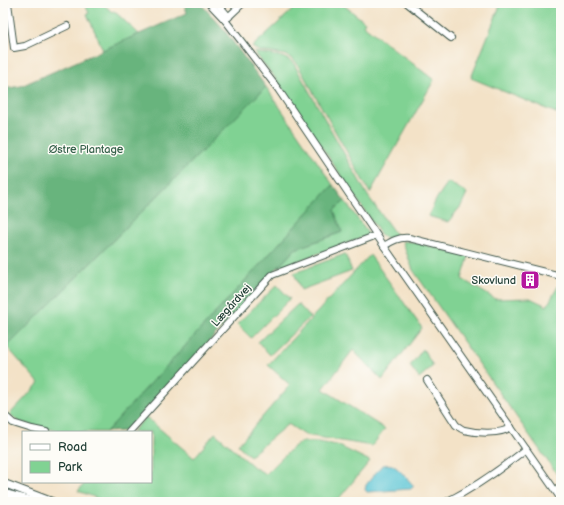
<svg xmlns="http://www.w3.org/2000/svg" width="564" height="505" font-family="'Balsamiq Sans',sans-serif">
	<rect width="100%" height="100%" fill="#fdfcf7"/>
	<filter id="ink" filterUnits="userSpaceOnUse"><feTurbulence type="fractalNoise" baseFrequency=".025" numOctaves="2"/><feDisplacementMap in="SourceGraphic" scale="8" xChannelSelector="R" yChannelSelector="G"/><feConvolveMatrix kernelMatrix="1 2 1 2 8 2 1 2 1" color-interpolation-filters="sRGB"/></filter>
	<filter id="wash" filterUnits="userSpaceOnUse"><feTurbulence type="fractalNoise" baseFrequency=".012" numOctaves="4" result="noise"/><feDisplacementMap in="SourceGraphic" scale="16" xChannelSelector="R" yChannelSelector="G"/><feGaussianBlur stdDeviation="0.9" result="paint"/><feColorMatrix in="noise" values="0 0 0 0 0 0 0 0 0 0 0 0 0 0 0 0 0 1.4 0 .05"/><feComposite in="paint" operator="in"/></filter>
	<g filter="url(#wash)">
		<rect width="100%" height="100%" fill="#f3e2c7"/>
		<g fill="#80d293" stroke="#508864">
			<path d="M 84,3 L 102,3 L 112,12 L 114,11 L 139,34 L 103,50 L 87,14 L 89,13 Z"/>
			<path d="M 300,3 L 341,3 L 365,22 L 363,25 L 434,80 L 370,193 L 296,62 L 286,55 L 259,51 L 252,47 Z"/>
			<path d="M 501,3 L 561,3 L 561,115 L 471,78 Z"/>
			<path d="M 254,52 C 267,55 285,54 294,64 L 368,196 L 396,235 L 386,239 L 381,235 L 276,79 Z"/>
			<path d="M 266,87 L 333,185 L 106,432 L 65,432 L 34,426 L 17,421 L 10,414 L 39,383 L 7,347 Z"/>
			<path d="M 448,182 L 467,193 L 461,206 L 448,222 L 428,216 L 437,198 Z"/>
			<path d="M 345,201 L 369,235 L 278,268 L 295,249 L 342,232 L 334,210 Z"/>
			<path d="M 402,241 L 413,242 L 469,256 L 462,279 L 495,299 L 530,298 L 547,306 L 561,281 L 561,480 L 413,270 Z"/>
			<path d="M 345,254 L 352,271 L 301,290 L 294,273 Z"/>
			<path d="M 370,255 L 422,328 L 382,380 L 353,350 L 323,389 L 385,429 L 372,446 L 305,435 L 288,424 L 250,456 L 238,445 L 290,385 L 268,365 Z"/>
			<path d="M 277,285 L 290,299 L 251,338 L 237,324 Z"/>
			<path d="M 298,304 L 310,317 L 270,355 L 258,342 Z"/>
			<path d="M 423,349 L 433,366 L 419,378 L 410,366 Z"/>
			<path d="M 146,417 L 194,458 L 215,433 L 255,468 L 266,474 L 292,448 L 301,442 L 318,442 L 337,445 L 370,461 L 336,502 L 107,502 L 78,491 L 86,482 L 151,482 L 151,432 L 132,432 Z"/>
		</g>
		<g fill="#68b47d" stroke="#447858">
			<path d="M 184,3 L 200,3 L 222,27 L 266,87 L 3,351 L 3,89 L 21,86 L 187,13 Z"/>
			<path d="M 333,185 L 345,201 L 334,210 L 342,232 L 295,249 L 126,431 L 106,432 Z"/>
		</g>
		<path fill="#59c4d4" stroke="#3c8084" d="M 382,465 C 386,465 389,464 392,465 C 400,469 408,480 414,486 L 411,489 L 367,492 L 365,490 L 366,485 Z"/>
	</g>
	<g filter="url(#ink)">
		<g fill="none" stroke-linecap="round" stroke-linejoin="round">
			<defs>
				<g id="minor">
					<path d="M 8,3 L 14,48 L 25,46 L 67,26"/>
					<path d="M 209,3 L 225,20 L 278,89 L 384,246 L 561,499"/>
					<path d="M 217,3 L 229,17"/>
					<path d="M 407,3 L 451,38"/>
					<path d="M 225,20 L 243,3"/>
					<path d="M 384,246 C 392,241 399,237 409,238 L 561,276"/>
					<path d="M 427,380 L 456,425 C 459,427 461,429 464,430 C 476,433 501,435 511,427"/>
					<path d="M 3,414 L 13,423 L 32,429 L 46,432"/>
					<path d="M 129,432 L 272,275 L 372,237 L 376,235"/>
					<path d="M 446,502 C 474,488 501,469 526,449"/>
				</g>
				<g id="major">
					<path d="M 3,483 L 53,502"/>
					<path d="M 3,493 L 36,502"/>
				</g>
			</defs>
			<use href="#minor" stroke="#3f564a" stroke-width="8"/>
			<use href="#major" stroke="#3f564a" stroke-width="9"/>
			<use href="#minor" stroke="#fff" stroke-width="6"/>
			<use href="#major" stroke="#fff" stroke-width="7"/>
		</g>
	</g>
	<defs>
		<symbol id="building-square" viewBox="-11 -11 22 22"><rect x="-9" y="-9" width="18" height="18" rx="4" fill="#b5179e" stroke="#fdfcf7"/><path d="M-4-6H4V6H1V3H-1V6H-4ZM-2.5-4.3h1.7v1.8h-1.7ZM.8-4.3h1.7v1.8H.8ZM-2.5-1h1.7V.8h-1.7ZM.8-1h1.7V.8H.8Z" fill="#fff"/></symbol>
	</defs>
	<g fill-rule="evenodd">
		<use href="#building-square" x="519" y="269" width="22" height="22"/>
	</g>
	<g text-anchor="middle" stroke-width="3" stroke-linejoin="round" paint-order="stroke">
		<g font-size="11" fill="#37624c" stroke="#fdfcf7">
			<text x="86" y="153">Østre Plantage</text>
		</g>
		<g font-size="11" fill="#1f3d34" stroke="#fdfcf7" text-anchor="end">
			<text x="516" y="284">Skovlund</text>
		</g>
		<g font-size="11" fill="#1f3d34" stroke="#fdfcf7">
			<text transform="translate(231 305) rotate(-48)" y="4">Lægårdvej</text>
		</g>
	</g>
	<rect width="564" height="505" fill="none" stroke="#fdfcf7" stroke-width="16"/>
	<rect x="22" y="431" width="130" height="52" fill="#fdfcf7" stroke="#a4b0a9"/>
	<rect x="30" y="444" width="20" height="6" fill="#ffffff" stroke="#a4b0a9"/>
	<text x="58" y="451" font-size="12" fill="#1f3d34">Road</text>
	<rect x="30" y="461" width="20" height="12" fill="#80d293" stroke="#a4b0a9"/>
	<text x="58" y="471" font-size="12" fill="#1f3d34">Park</text>
</svg>
